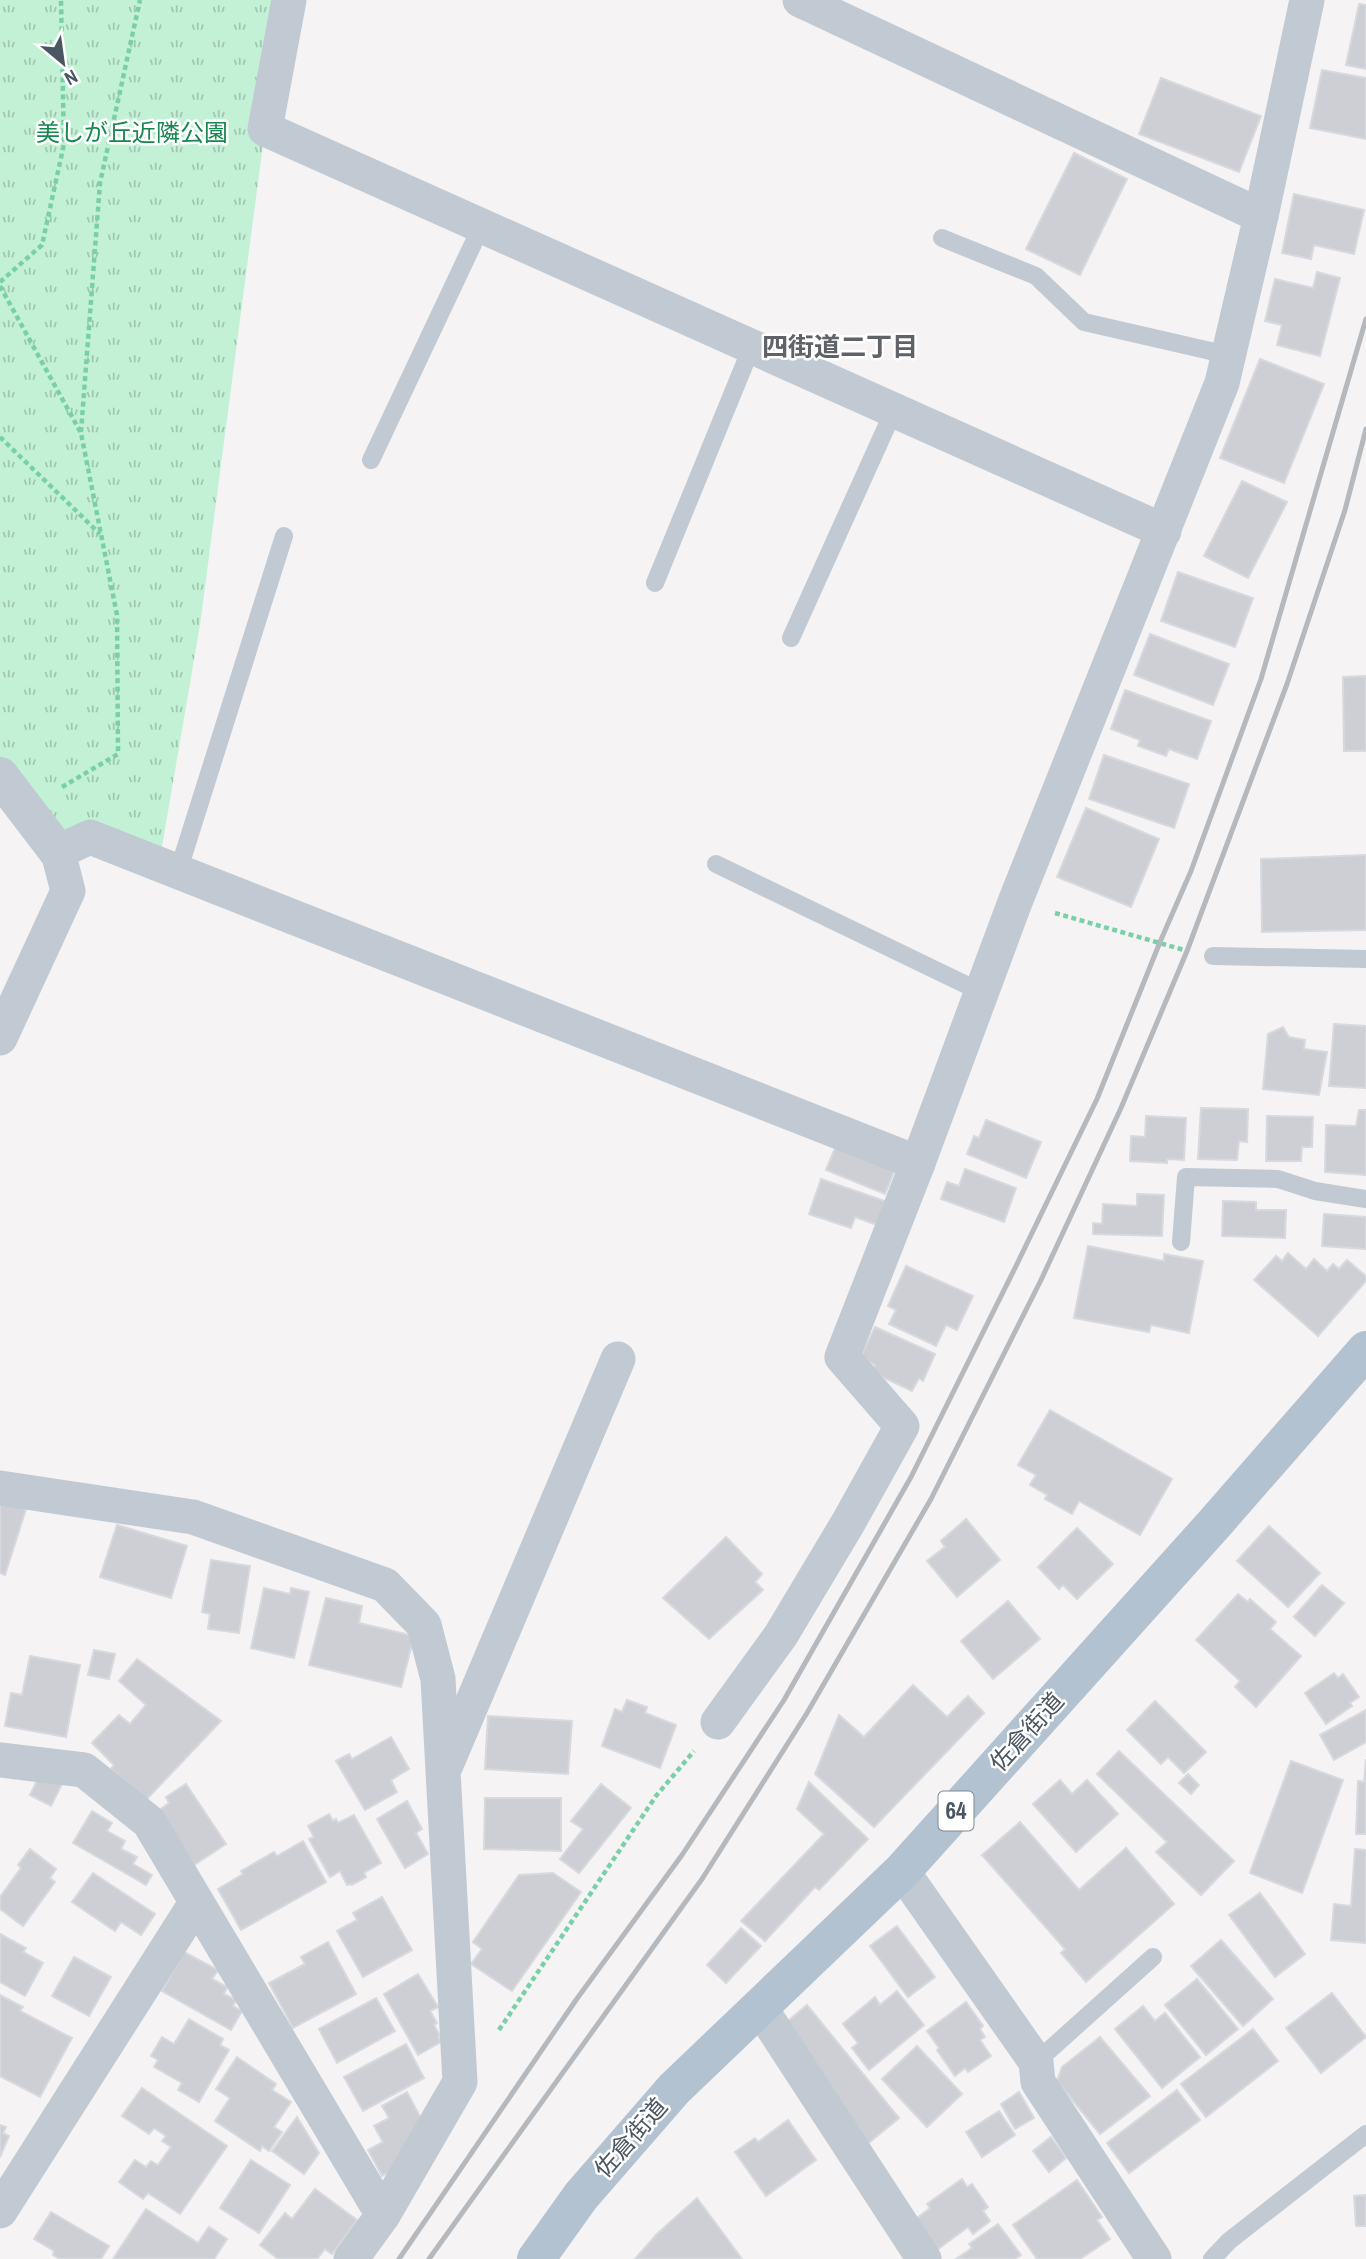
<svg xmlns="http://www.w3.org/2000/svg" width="1366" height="2259" font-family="'Archivo Narrow','Noto Sans JP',sans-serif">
	<defs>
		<pattern id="grass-tufts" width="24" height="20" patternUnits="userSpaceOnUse" patternTransform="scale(1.75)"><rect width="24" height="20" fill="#c3f1d5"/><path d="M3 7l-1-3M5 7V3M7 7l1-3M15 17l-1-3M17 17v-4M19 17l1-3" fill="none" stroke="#a0c6b0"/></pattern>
	</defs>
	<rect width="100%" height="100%" fill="#f5f3f3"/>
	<path fill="url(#grass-tufts)" d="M 0,0 L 289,0 L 265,129 L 200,625 L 159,864 L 90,837 L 58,852 L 0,776 Z"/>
	<g fill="#cdcfd5" stroke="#d7d9de" stroke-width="2">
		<path d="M 1359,4 L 1366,5 L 1366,69 L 1346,65 Z"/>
		<path d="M 1322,70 L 1366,78 L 1366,139 L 1310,128 Z"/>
		<path d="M 1161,78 L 1261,116 L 1239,172 L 1139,134 Z"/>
		<path d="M 1074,153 L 1127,179 L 1080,275 L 1026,249 Z"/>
		<path d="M 1294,194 L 1364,210 L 1354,254 L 1314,245 L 1311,259 L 1282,253 Z"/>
		<path d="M 1317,272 L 1340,278 L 1320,356 L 1277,345 L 1282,325 L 1265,321 L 1275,279 L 1313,288 Z"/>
		<path d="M 1260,359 L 1324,384 L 1284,483 L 1220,458 Z"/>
		<path d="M 1242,481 L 1287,502 L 1248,578 L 1204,556 Z"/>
		<path d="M 1178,572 L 1253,598 L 1235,647 L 1161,621 Z"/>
		<path d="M 1150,634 L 1229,664 L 1213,705 L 1134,675 Z"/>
		<path d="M 1366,676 L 1366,751 L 1344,751 L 1343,677 Z"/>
		<path d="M 1125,690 L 1211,721 L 1197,759 L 1169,749 L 1166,756 L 1138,746 L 1140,740 L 1111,729 Z"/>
		<path d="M 1104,755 L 1189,784 L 1174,828 L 1089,799 Z"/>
		<path d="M 1086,808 L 1159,839 L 1131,907 L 1057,877 Z"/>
		<path d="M 1366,855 L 1366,930 L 1262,932 L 1261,859 Z"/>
		<path d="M 1334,1024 L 1366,1026 L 1366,1088 L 1329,1086 Z"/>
		<path d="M 1283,1027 L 1289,1037 L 1305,1040 L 1304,1049 L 1327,1052 L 1319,1095 L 1263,1089 L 1268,1034 Z"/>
		<path d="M 1201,1108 L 1248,1109 L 1247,1142 L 1239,1141 L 1237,1160 L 1198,1159 Z"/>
		<path d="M 1359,1110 L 1366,1110 L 1366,1175 L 1325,1172 L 1326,1125 L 1356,1126 Z"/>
		<path d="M 1146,1116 L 1186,1118 L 1184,1160 L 1167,1159 L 1167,1163 L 1130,1161 L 1131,1136 L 1145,1137 Z"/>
		<path d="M 1267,1116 L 1313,1117 L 1312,1147 L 1302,1147 L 1301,1161 L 1266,1161 Z"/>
		<path d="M 986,1120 L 1041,1142 L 1026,1178 L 967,1154 L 974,1136 L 979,1138 Z"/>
		<path d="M 838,1141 L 897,1165 L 885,1194 L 826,1170 Z"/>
		<path d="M 965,1169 L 1016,1188 L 1004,1222 L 941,1199 L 947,1182 L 959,1186 Z"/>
		<path d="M 821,1179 L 885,1201 L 877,1225 L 855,1217 L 851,1228 L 809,1214 Z"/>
		<path d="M 1137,1194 L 1164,1195 L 1162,1236 L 1093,1234 L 1093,1223 L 1102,1224 L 1103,1204 L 1137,1206 Z"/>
		<path d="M 1223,1201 L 1256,1202 L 1256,1210 L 1286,1210 L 1285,1238 L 1222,1236 Z"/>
		<path d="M 1324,1214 L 1366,1217 L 1366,1249 L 1322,1246 Z"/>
		<path d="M 1088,1246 L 1164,1261 L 1164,1254 L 1203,1261 L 1189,1333 L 1151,1325 L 1149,1332 L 1074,1318 Z"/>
		<path d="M 1288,1253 L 1306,1269 L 1314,1259 L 1327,1271 L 1333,1264 L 1339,1269 L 1347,1260 L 1366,1276 L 1366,1281 L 1318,1336 L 1254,1280 L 1276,1256 L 1282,1261 Z"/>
		<path d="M 906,1266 L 973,1296 L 957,1330 L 946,1325 L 936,1346 L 889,1324 L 896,1310 L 888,1306 Z"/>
		<path d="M 875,1327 L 935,1354 L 923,1381 L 919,1378 L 912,1391 L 872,1372 L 875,1365 L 860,1358 Z"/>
		<path d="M 1050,1410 L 1172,1479 L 1140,1535 L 1079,1501 L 1072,1514 L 1045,1499 L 1047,1495 L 1030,1485 L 1036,1475 L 1018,1465 Z"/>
		<path d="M 0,1502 L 26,1509 L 5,1575 L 0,1573 Z"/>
		<path d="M 966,1519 L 1000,1560 L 957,1597 L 927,1561 L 945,1547 L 941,1541 Z"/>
		<path d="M 117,1525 L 187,1546 L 171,1598 L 100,1577 Z"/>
		<path d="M 1269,1526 L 1320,1573 L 1288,1607 L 1237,1561 Z"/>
		<path d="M 1077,1528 L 1113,1564 L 1077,1599 L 1063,1585 L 1059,1589 L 1038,1567 Z"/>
		<path d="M 726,1537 L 762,1574 L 755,1582 L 763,1590 L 709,1639 L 663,1598 Z"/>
		<path d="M 211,1560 L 250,1566 L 239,1633 L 208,1629 L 210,1614 L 202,1612 Z"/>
		<path d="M 1322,1585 L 1344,1603 L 1315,1636 L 1294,1617 Z"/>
		<path d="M 264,1588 L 290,1594 L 291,1588 L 309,1592 L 294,1658 L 251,1648 Z"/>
		<path d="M 1238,1594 L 1248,1602 L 1250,1599 L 1276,1622 L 1270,1629 L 1301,1656 L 1256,1707 L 1235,1687 L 1240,1681 L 1196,1640 Z"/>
		<path d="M 326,1598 L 362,1606 L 359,1623 L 414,1636 L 401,1687 L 309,1665 Z"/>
		<path d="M 1008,1601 L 1040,1639 L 993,1679 L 961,1641 Z"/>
		<path d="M 94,1650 L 115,1654 L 109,1679 L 88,1675 Z"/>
		<path d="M 30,1656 L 80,1665 L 66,1737 L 5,1726 L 11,1693 L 22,1695 Z"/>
		<path d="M 137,1659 L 221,1721 L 145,1801 L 111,1769 L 114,1765 L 92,1743 L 119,1715 L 130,1724 L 146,1705 L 119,1681 Z"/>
		<path d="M 1334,1673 L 1338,1678 L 1343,1674 L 1359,1697 L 1350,1703 L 1352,1706 L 1326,1724 L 1305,1693 Z"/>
		<path d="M 913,1685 L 947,1717 L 968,1696 L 984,1713 L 874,1827 L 815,1774 L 839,1715 L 864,1737 Z"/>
		<path d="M 627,1700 L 647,1707 L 645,1713 L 676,1725 L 660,1768 L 602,1746 L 615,1709 L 622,1712 Z"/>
		<path d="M 1155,1701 L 1206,1752 L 1184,1773 L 1168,1757 L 1161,1764 L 1127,1730 Z"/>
		<path d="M 1366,1710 L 1366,1742 L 1334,1760 L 1320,1735 Z"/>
		<path d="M 488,1716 L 572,1721 L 568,1774 L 485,1769 Z"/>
		<path d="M 391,1737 L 409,1769 L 391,1780 L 397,1792 L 365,1810 L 336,1761 L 349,1754 L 352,1759 Z"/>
		<path d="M 1119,1751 L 1234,1861 L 1201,1895 L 1156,1852 L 1167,1842 L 1097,1774 Z"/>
		<path d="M 1366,1759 L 1366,1834 L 1356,1834 L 1358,1781 L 1364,1782 Z"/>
		<path d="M 1291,1761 L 1343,1780 L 1302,1893 L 1250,1873 Z"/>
		<path d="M 41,1773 L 62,1784 L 51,1806 L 30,1795 Z"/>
		<path d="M 1188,1774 L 1199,1785 L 1191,1794 L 1179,1783 Z"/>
		<path d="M 1060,1780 L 1072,1794 L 1087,1780 L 1118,1814 L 1076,1852 L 1033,1804 Z"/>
		<path d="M 809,1782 L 868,1839 L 819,1890 L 815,1887 L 765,1941 L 741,1921 L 824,1834 L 797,1809 Z"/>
		<path d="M 186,1784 L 226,1844 L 194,1865 L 158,1811 L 169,1803 L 166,1797 Z"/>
		<path d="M 601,1784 L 631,1808 L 579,1873 L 560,1859 L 583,1829 L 571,1821 Z"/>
		<path d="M 485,1798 L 561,1798 L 561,1851 L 484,1849 Z"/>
		<path d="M 407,1801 L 422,1829 L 416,1833 L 428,1854 L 405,1868 L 377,1819 Z"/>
		<path d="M 92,1811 L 112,1823 L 107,1831 L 125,1841 L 121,1849 L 137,1857 L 133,1864 L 152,1875 L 146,1885 L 73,1843 Z"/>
		<path d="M 329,1814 L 333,1821 L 336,1819 L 338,1823 L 354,1815 L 381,1863 L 364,1873 L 366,1877 L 352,1885 L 351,1884 L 347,1885 L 340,1871 L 330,1877 L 309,1839 L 314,1837 L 308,1826 Z"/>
		<path d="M 1020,1822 L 1079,1890 L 1126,1848 L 1174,1904 L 1086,1982 L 1061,1953 L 1065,1949 L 982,1855 Z"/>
		<path d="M 303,1841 L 326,1882 L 241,1930 L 218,1889 L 243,1874 L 241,1871 L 274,1852 L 277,1856 Z"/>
		<path d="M 30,1849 L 56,1869 L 50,1878 L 55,1882 L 23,1926 L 0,1909 L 0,1897 L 21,1868 L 18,1865 Z"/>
		<path d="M 1355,1849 L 1366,1850 L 1366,1943 L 1331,1940 L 1334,1904 L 1351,1906 Z"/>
		<path d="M 93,1873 L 155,1914 L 141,1935 L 121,1922 L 115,1931 L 72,1902 Z"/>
		<path d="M 553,1873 L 581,1892 L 512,1991 L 471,1964 L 482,1949 L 473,1942 L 519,1875 Z"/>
		<path d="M 1260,1893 L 1305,1954 L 1275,1977 L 1229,1915 Z"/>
		<path d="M 382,1897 L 412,1950 L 363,1977 L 337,1931 L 357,1920 L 353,1913 Z"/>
		<path d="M 897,1926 L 935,1977 L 908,1997 L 870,1946 Z"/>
		<path d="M 741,1928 L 761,1946 L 726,1983 L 707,1965 Z"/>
		<path d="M 0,1934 L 26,1948 L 23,1952 L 43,1963 L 25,1996 L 0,1982 Z"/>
		<path d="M 1221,1940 L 1273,1999 L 1243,2026 L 1191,1966 Z"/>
		<path d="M 328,1942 L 356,1994 L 293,2028 L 269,1983 L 305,1964 L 301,1957 Z"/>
		<path d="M 184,1952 L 218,1970 L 212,1979 L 227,1987 L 224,1994 L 236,2000 L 233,2006 L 242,2011 L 231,2030 L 162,1991 Z"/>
		<path d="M 74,1957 L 111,1977 L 89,2016 L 52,1996 Z"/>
		<path d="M 418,1974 L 438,2007 L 430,2011 L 437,2023 L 434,2025 L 440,2036 L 438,2037 L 441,2042 L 418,2055 L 384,1994 Z"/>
		<path d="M 1197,1979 L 1238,2029 L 1206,2055 L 1165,2005 Z"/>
		<path d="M 897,1991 L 924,2025 L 869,2070 L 852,2048 L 858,2043 L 843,2024 L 875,1997 L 880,2005 Z"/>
		<path d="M 1332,1993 L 1366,2037 L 1321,2073 L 1286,2028 Z"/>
		<path d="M 0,1995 L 23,2007 L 20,2011 L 72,2038 L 40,2097 L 0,2076 Z"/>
		<path d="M 376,1998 L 395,2031 L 337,2063 L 319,2029 Z"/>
		<path d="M 966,2002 L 983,2026 L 980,2029 L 985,2037 L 980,2040 L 991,2056 L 968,2072 L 965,2068 L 955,2076 L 937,2050 L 939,2048 L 927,2031 Z"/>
		<path d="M 807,2005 L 899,2118 L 866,2145 L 782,2026 Z"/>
		<path d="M 1143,2006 L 1155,2021 L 1165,2013 L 1200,2057 L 1162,2088 L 1115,2029 Z"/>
		<path d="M 189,2019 L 223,2039 L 220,2045 L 229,2050 L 199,2102 L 178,2090 L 182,2083 L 154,2067 L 158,2060 L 151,2056 L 162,2037 L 174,2044 Z"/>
		<path d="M 1253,2029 L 1278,2061 L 1206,2117 L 1181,2084 Z"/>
		<path d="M 1100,2037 L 1150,2096 L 1100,2134 L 1057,2081 L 1062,2067 Z"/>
		<path d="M 406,2044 L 424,2078 L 363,2111 L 344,2077 Z"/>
		<path d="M 917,2046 L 962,2094 L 927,2127 L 882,2079 Z"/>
		<path d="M 237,2057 L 276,2084 L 272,2090 L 291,2102 L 274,2127 L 282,2132 L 269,2151 L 262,2146 L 260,2151 L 215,2121 L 230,2098 L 216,2089 Z"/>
		<path d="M 142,2088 L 227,2146 L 180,2214 L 148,2193 L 143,2199 L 119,2182 L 135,2160 L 146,2167 L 151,2161 L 158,2165 L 171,2147 L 162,2141 L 166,2136 L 154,2128 L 149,2134 L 122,2116 Z"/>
		<path d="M 1177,2090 L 1200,2120 L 1129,2173 L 1107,2143 Z"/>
		<path d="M 407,2092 L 424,2124 L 411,2160 L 382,2176 L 368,2150 L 383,2142 L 374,2126 L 389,2118 L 382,2106 Z"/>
		<path d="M 1019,2092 L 1034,2118 L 1015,2129 L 1001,2104 Z"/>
		<path d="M 999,2111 L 1015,2135 L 982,2157 L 966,2132 Z"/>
		<path d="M 297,2117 L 319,2153 L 304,2174 L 272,2151 Z"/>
		<path d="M 788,2120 L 816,2160 L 766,2196 L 735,2152 L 755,2138 L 758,2142 Z"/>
		<path d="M 0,2125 L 6,2127 L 3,2133 L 9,2136 L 0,2157 Z"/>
		<path d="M 1051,2137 L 1066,2158 L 1049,2172 L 1033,2151 Z"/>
		<path d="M 251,2160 L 290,2185 L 259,2233 L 220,2208 Z"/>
		<path d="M 962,2179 L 967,2187 L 972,2184 L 988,2207 L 983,2211 L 990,2221 L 973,2234 L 968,2227 L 934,2252 L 912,2222 L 930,2208 L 927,2204 Z"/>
		<path d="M 1077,2180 L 1102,2217 L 1097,2220 L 1110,2239 L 1080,2259 L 1037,2259 L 1013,2225 Z"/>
		<path d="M 315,2189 L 357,2220 L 332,2254 L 325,2249 L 317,2259 L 278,2259 L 260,2245 L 285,2213 L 292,2219 Z"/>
		<path d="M 1366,2195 L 1366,2226 L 1356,2226 L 1354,2196 Z"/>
		<path d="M 697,2198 L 742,2259 L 635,2259 L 657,2234 Z"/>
		<path d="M 146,2209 L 198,2243 L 209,2227 L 227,2239 L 214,2259 L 113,2259 Z"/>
		<path d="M 51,2212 L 109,2246 L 101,2259 L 60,2259 L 53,2255 L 54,2251 L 34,2239 Z"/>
		<path d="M 998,2224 L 1021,2255 L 1015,2259 L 956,2259 L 972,2248 L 969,2244 Z"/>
	</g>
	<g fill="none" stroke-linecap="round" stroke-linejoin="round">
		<g stroke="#7ad0a6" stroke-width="4.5" stroke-dasharray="5 3.5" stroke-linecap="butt">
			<path d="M 0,282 L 42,245 L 64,144 L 61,0"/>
			<path d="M 0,286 L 81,433 L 117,615 L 118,754 L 62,787"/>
			<path d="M 81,432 L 100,183 L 140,0"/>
			<path d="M 0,437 L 100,534"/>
			<path d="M 1055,913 L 1184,950"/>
			<path d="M 499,2030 L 656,1796 L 694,1751"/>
		</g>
		<g stroke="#c1cad2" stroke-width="18">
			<path d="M 942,238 L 1036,276 L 1084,322 L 1228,355"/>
			<path d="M 371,460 L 482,225"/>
			<path d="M 655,583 L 752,346"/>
			<path d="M 791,638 L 894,410"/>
			<path d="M 716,864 L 981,992"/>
			<path d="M 178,872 L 284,536"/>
			<path d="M 1213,956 L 1366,959"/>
			<path d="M 1181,1242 L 1186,1177 L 1278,1179 L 1315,1191 L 1366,1199"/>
			<path d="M 1036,2062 L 1153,1957"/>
			<path d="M 1212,2259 L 1229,2241 L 1366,2134"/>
		</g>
		<g stroke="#c1cad2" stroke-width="35">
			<path d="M 289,0 L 265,129 L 1164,531"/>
			<path d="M 800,0 L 1261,216"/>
			<path d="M 0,1038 L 68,891 L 58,852 L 90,837 L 918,1163 L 1015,902 L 1222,383 L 1261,216 L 1307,0"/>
			<path d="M 0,1488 L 193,1517 L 385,1585 L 424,1625 L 438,1679 L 460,2082 L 383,2215 L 351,2259"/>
			<path d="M 718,1722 L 781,1635 L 848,1523 L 902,1426 L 842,1357 L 918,1163"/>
			<path d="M 0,1760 L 84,1770 L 149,1822 L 383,2215"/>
			<path d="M 446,1765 L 618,1359"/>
			<path d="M 902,1871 L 1036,2062 L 1038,2082 L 1154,2259"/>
			<path d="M 759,2006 L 924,2259"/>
			<path d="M 0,2211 L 196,1903"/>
		</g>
		<path stroke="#c1cad2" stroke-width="38" d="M 0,776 L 58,852"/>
		<path stroke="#b3c2d1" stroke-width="38" d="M 536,2259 L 581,2196 L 674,2089 L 902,1871 L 1215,1523 L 1366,1350"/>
		<g stroke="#b5b8bd" stroke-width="5">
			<path d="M 399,2259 L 576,2000 L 682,1855 L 784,1700 L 911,1477 L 1017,1264 L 1097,1099 L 1160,942 L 1191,871 L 1261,679 L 1366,319"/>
			<path d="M 429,2259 L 702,1879 L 807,1713 L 931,1499 L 1041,1280 L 1121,1108 L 1187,951 L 1287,684 L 1345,510 L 1366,429"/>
		</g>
	</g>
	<g text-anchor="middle" stroke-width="5" stroke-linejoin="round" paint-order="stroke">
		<rect fill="#fff" stroke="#808990" stroke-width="2" x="938.5" y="1791.5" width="35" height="39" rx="5"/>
		<g font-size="23" font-weight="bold" fill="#4a5661">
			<text x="956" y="1819">64</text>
		</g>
		<g font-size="24" fill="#17864f" stroke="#fff">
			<text x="132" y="141">美しが丘近隣公園</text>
		</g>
		<g font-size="24" fill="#4a5661" stroke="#fff">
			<text transform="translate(1027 1732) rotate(-48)" y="8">佐倉街道</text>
			<text transform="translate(631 2138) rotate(-49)" y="8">佐倉街道</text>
		</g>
		<g font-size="26" font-weight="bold" fill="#5f6368" stroke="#fff">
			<text x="840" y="356">四街道二丁目</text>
		</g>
	</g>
	<g transform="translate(63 63) rotate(151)" stroke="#ffffff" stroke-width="5" paint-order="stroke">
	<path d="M0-5L12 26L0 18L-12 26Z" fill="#4a5661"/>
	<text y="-10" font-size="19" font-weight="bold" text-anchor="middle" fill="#4a5661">N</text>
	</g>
</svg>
